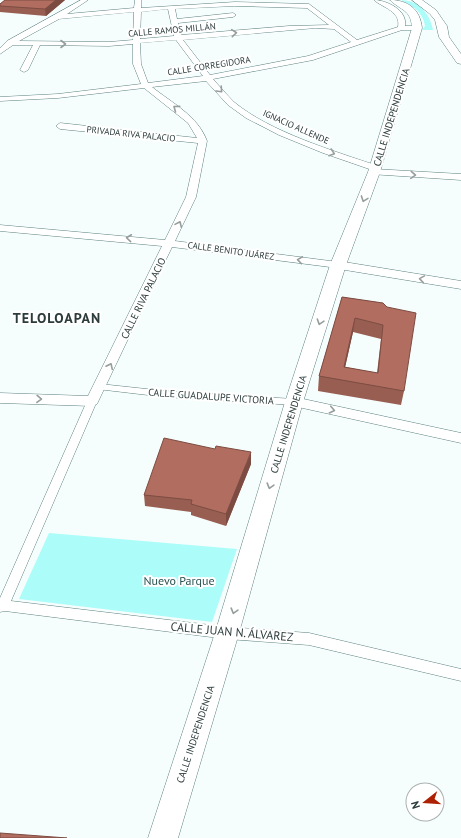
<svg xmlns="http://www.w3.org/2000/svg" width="461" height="838" font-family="'PT Sans',sans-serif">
	<rect width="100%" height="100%" fill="#f6fefd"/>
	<g fill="#acfcfa">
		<path d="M 401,0 C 419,0 430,14 433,30 L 422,30 L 425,26 C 423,12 413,6 401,0 Z"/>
		<path d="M 49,533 L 237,549 L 212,622 L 19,599 Z"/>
	</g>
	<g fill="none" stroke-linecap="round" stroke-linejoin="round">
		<defs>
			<g id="pedestrian">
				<path d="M 100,384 L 165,391 L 294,399 L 299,402 L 294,405 L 165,397 L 97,389 L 95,387 Z"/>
				<path d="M 92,398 L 97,401 L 11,601 L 227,627 L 309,633 L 461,669 L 461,681 L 309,645 L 227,639 L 5,611 L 0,612 L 0,598 L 87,401 Z"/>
			</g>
			<g id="minor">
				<path d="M 81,0 L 88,0 L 67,14 L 134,8 L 135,0 L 141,0 L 141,8 L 235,2 L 309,4 L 357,40 L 398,27 C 401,11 383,8 374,0 C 386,0 408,10 405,26 L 417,26 L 420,28 L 417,30 L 402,30 L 313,60 L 213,79 C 220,87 227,95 234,102 C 270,132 334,151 378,166 L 380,168 L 375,171 L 323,153 L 279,135 L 246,118 L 228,105 L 206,81 L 152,87 C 172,103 198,116 207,141 L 196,197 L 175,241 L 338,262 L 344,265 L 338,268 L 172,247 L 97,404 L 92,406 L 0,403 L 0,393 L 88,396 L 162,246 L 0,231 L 0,225 L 165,240 L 186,197 L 198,143 L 60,129 L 56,126 L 60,123 L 197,138 L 188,123 L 144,88 L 58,98 L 0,101 L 0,97 L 58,94 L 141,84 L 133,64 L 133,44 L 109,46 L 40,45 L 28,70 L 24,72 L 20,70 L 33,45 L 13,45 L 0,54 L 0,48 L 7,41 ZM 235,6 L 307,8 L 329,25 L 289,26 L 181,35 L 178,23 L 233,17 L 236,15 L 233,13 L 177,19 L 175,9 ZM 168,9 L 174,36 L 140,39 L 141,12 ZM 134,12 L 133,40 L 109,42 L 19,41 L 59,19 ZM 316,28 L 334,29 L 351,42 L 308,56 L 210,75 L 183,40 ZM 176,40 L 203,76 L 148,83 L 141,64 L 140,43 Z"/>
				<path d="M 294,397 L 461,433 L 461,443 L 289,405 L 287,402 L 289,399 Z"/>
			</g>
			<g id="tertiary">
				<path d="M 374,169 L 461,174 L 461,180 L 370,174 L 368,172 L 370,170 Z"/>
				<path d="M 338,261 L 461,281 L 461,289 L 333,268 L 331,265 L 333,262 Z"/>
			</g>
			<g id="secondary">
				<path d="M 390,0 C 408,0 420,9 422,28 L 380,172 L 346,265 L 303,402 L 239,633 L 178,838 L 148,838 L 215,633 L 285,402 L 330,265 L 368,172 L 412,28 C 411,9 401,11 390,0 Z"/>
				<path d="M 412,0 L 422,0 L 436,10 L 447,26 L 449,37 L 461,54 L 461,64 L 457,63 L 439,37 L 435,20 L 430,14 Z"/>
			</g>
		</defs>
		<use href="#pedestrian" stroke="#5d8180" stroke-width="1"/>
		<use href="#minor" stroke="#5d8180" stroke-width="1"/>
		<use href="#tertiary" stroke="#5d8180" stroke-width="1"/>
		<use href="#secondary" stroke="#5d8180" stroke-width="1"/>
		<use href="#pedestrian" fill="#fff" fill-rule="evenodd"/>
		<use href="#minor" fill="#fff" fill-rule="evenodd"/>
		<use href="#tertiary" fill="#fff" fill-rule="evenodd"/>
		<use href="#secondary" fill="#fff" fill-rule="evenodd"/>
	</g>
	<g fill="#985e52" fill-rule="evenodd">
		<path d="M 5,0 L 65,0 L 46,16 L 0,12 L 0,4 Z"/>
		<path d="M 342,297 L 383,303 L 404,391 L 401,405 L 318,391 L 319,376 ZM 353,332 L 381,339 L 377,373 L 345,367 Z"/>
		<path d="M 251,464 L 226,526 L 191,515 L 191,512 L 145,506 L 144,495 Z"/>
	</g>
	<g fill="#7c4c42">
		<path d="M 56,0 L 65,0 L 46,16 L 45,9 Z"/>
		<path d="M 355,318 L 353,332 L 342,381 L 344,367 Z"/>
		<path d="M 251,452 L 251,464 L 226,526 L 226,514 Z"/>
	</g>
	<g fill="#b16d5f" stroke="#7c4c42" fill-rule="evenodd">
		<path d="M 5,0 L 56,0 L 45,9 L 0,6 L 0,4 Z"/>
		<path d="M 342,297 L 383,303 L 387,307 L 416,313 L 404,391 L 319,376 ZM 355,318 L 383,325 L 378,373 L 344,367 Z"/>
		<path d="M 164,438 L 215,449 L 216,446 L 251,452 L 226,514 L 191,504 L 192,500 L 144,495 Z"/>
		<path d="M 0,833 L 67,838 L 0,838 Z"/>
	</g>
	<defs><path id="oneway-chevron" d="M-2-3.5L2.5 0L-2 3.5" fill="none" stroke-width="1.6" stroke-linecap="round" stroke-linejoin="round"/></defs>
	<g stroke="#969d9d">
		<use href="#oneway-chevron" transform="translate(234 33) rotate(-5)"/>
		<use href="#oneway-chevron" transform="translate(63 44)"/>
		<use href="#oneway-chevron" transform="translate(220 90) rotate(47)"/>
		<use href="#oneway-chevron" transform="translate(176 108) rotate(-143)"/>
		<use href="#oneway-chevron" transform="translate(332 153) rotate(19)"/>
		<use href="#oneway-chevron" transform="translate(413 175) rotate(4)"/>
		<use href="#oneway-chevron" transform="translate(364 199) rotate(110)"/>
		<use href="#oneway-chevron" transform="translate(179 224) rotate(-66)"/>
		<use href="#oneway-chevron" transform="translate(129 238) rotate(-174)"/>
		<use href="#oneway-chevron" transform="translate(300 260) rotate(-172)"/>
		<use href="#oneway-chevron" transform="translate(422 279) rotate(-171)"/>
		<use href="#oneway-chevron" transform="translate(320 322) rotate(108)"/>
		<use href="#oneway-chevron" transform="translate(110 366) rotate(-64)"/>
		<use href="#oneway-chevron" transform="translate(39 399) rotate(2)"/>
		<use href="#oneway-chevron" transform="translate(332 410) rotate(12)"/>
		<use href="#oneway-chevron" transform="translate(270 486) rotate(106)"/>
		<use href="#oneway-chevron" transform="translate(234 611) rotate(106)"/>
	</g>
	<g text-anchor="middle" stroke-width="4" stroke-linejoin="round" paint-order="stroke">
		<g font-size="9" fill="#2c3b3b" stroke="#fff">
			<text transform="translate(172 30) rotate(-5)" y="3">CALLE RAMOS MILLÁN</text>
			<text transform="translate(209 66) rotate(-9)" y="3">CALLE CORREGIDORA</text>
			<text transform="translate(296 127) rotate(24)" y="3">IGNACIO ALLENDE</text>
			<text transform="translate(131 134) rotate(6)" y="3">PRIVADA RIVA PALACIO</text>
			<text transform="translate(231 251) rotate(8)" y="3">CALLE BENITO JUÁREZ</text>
		</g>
		<g font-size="10" fill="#2c3b3b" stroke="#fff">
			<text transform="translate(391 117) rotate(-73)" y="4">CALLE INDEPENDENCIA</text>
			<text transform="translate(143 298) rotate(-64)" y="4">CALLE RIVA PALACIO</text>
			<text transform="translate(211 396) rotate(4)" y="4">CALLE GUADALUPE VICTORIA</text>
			<text transform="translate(288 424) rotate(-73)" y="4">CALLE INDEPENDENCIA</text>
			<text transform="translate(195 734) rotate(-72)" y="4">CALLE INDEPENDENCIA</text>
		</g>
		<g font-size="12" fill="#285352" stroke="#fff">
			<text x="179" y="585">Nuevo Parque</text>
		</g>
		<g font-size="12" fill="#2c3b3b" stroke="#fff">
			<text transform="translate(232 632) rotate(5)" y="4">CALLE JUAN N. ÁLVAREZ</text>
		</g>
		<g font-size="14" font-weight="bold" letter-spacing="1" fill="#2c3b3b" stroke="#fff">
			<text x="57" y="323">TELOLOAPAN</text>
		</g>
	</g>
	<g transform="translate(425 802) rotate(253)"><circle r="19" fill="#ffffff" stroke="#abb1b1"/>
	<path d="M0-3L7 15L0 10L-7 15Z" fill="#ae2004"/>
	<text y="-6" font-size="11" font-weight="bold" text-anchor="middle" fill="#2c3b3b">N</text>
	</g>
</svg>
